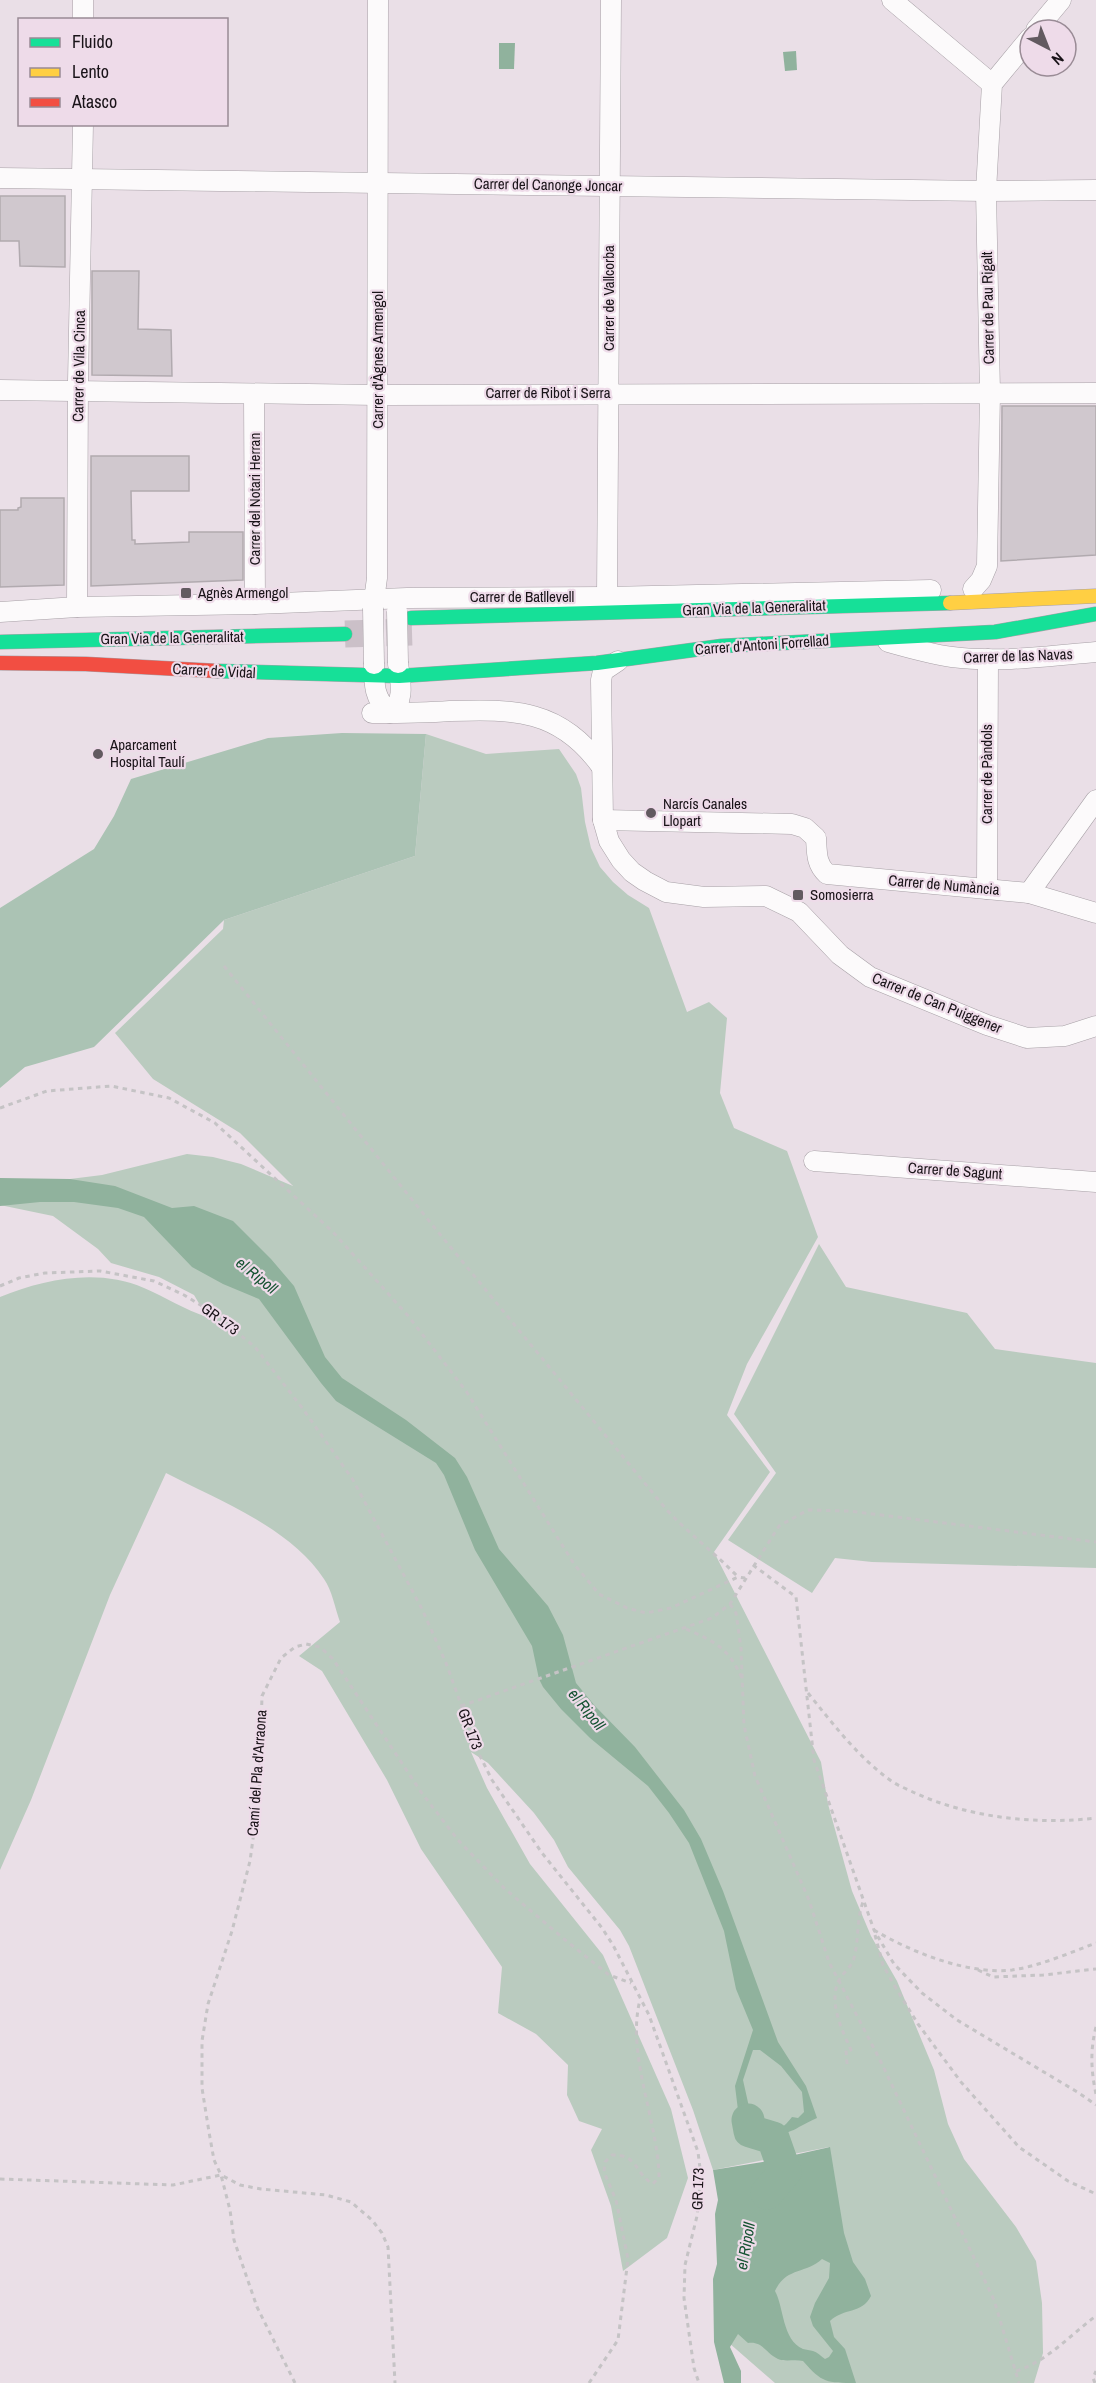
<svg xmlns="http://www.w3.org/2000/svg" width="1096" height="2383" font-family="'Archivo Narrow',sans-serif">
	<rect width="100%" height="100%" fill="#eadfe7"/>
	<g fill="#bacbbf">
		<path d="M 426,734 L 486,754 L 559,749 L 576,774 L 581,788 L 585,822 L 591,848 L 600,867 L 613,882 L 628,895 L 649,908 L 687,1012 L 709,1002 L 727,1018 L 720,1093 L 734,1128 L 787,1151 L 818,1237 L 747,1364 L 727,1415 L 770,1472 L 714,1552 L 821,1762 L 828,1804 L 852,1891 L 871,1936 L 897,1981 L 934,2070 L 948,2124 L 964,2159 L 1016,2227 L 1036,2261 L 1042,2303 L 1043,2353 L 1034,2383 L 775,2383 L 721,2336 L 829,2147 L 713,2170 L 693,2110 L 629,1946 L 620,1930 L 568,1867 L 554,1840 L 534,1813 L 488,1763 L 471,1752 L 487,1788 L 530,1864 L 603,1955 L 671,2109 L 688,2178 L 667,2238 L 623,2271 L 611,2206 L 591,2150 L 602,2129 L 579,2121 L 567,2095 L 568,2065 L 536,2034 L 498,2013 L 502,1967 L 421,1849 L 387,1780 L 322,1671 L 299,1656 L 340,1622 C 335,1608 332,1590 324,1579 C 291,1528 218,1500 166,1473 L 110,1595 L 31,1800 L 0,1870 L 0,1297 C 44,1279 98,1268 144,1288 C 165,1297 185,1310 207,1317 L 194,1295 L 159,1277 L 111,1263 L 98,1249 L 53,1216 L 0,1205 L 70,1179 L 102,1175 L 187,1154 L 213,1157 L 241,1164 L 293,1186 L 240,1133 L 153,1079 L 115,1033 L 223,929 L 224,920 L 415,856 Z"/>
		<path d="M 819,1244 L 846,1287 L 967,1313 L 995,1349 L 1096,1363 L 1096,1568 L 872,1562 L 835,1558 L 812,1593 L 728,1540 L 776,1473 L 734,1414 Z"/>
	</g>
	<path fill="#abc3b4" d="M 342,733 L 426,734 L 415,856 L 224,920 L 94,1047 L 25,1067 L 0,1088 L 0,908 L 94,849 L 114,816 L 131,779 L 268,738 Z"/>
	<g fill="#90b29d" fill-rule="evenodd">
		<path d="M 499,43 L 515,43 L 514,69 L 499,69 Z"/>
		<path d="M 796,51 L 797,70 L 785,71 L 783,52 Z"/>
		<path d="M 0,1178 L 70,1179 L 115,1186 L 172,1208 L 194,1206 L 233,1221 L 271,1259 L 294,1286 L 325,1357 L 342,1378 L 406,1420 L 455,1458 L 467,1477 L 499,1549 L 548,1606 L 563,1635 L 576,1683 L 595,1706 L 635,1747 L 684,1810 L 701,1839 L 723,1891 L 778,2042 L 806,2086 L 817,2118 C 810,2121 805,2124 799,2127 C 783,2137 783,2127 776,2150 L 781,2158 L 830,2147 L 844,2233 L 853,2262 L 865,2279 L 871,2296 C 862,2314 843,2308 830,2321 L 834,2337 L 845,2349 L 856,2383 C 827,2383 822,2383 803,2361 C 795,2359 785,2362 778,2359 C 765,2353 763,2341 748,2343 L 738,2334 L 730,2347 L 741,2371 L 741,2383 L 724,2383 L 714,2342 L 713,2279 L 717,2264 L 715,2214 L 718,2200 L 713,2170 L 775,2160 L 762,2136 L 751,2138 L 741,2134 L 735,2086 L 753,2030 L 736,1989 L 724,1931 L 689,1843 L 669,1813 L 648,1786 L 590,1738 L 561,1709 L 543,1687 L 539,1679 L 532,1646 L 475,1550 L 444,1475 L 436,1463 L 336,1401 L 321,1383 L 259,1299 L 223,1284 L 192,1267 L 144,1217 L 118,1208 L 74,1202 L 40,1202 L 0,1206 ZM 753,2050 L 760,2050 L 781,2066 L 802,2092 L 804,2112 L 798,2118 L 792,2117 C 780,2133 769,2135 752,2128 L 751,2116 L 743,2080 ZM 822,2259 L 830,2263 L 829,2278 L 815,2303 L 810,2317 L 813,2326 L 833,2351 L 829,2357 L 825,2359 C 821,2356 817,2352 813,2351 C 810,2350 806,2350 803,2349 C 782,2340 784,2307 775,2291 C 786,2267 806,2274 822,2259 Z"/>
	</g>
	<g fill="none" stroke-linecap="round" stroke-linejoin="round">
		<path stroke="#90b29d" stroke-width="33" d="M 748,2120 L 750,2131 L 773,2138 L 785,2172 L 767,2193"/>
	</g>
	<g fill="#d0c8ce" stroke="#b1aaaf" stroke-width="1.5">
		<path d="M 0,196 L 65,196 L 65,267 L 20,266 L 19,241 L 0,241 Z"/>
		<path d="M 92,271 L 139,271 L 138,329 L 171,330 L 172,376 L 92,375 Z"/>
		<path d="M 1002,406 L 1096,406 L 1096,555 L 1001,561 Z"/>
		<path d="M 91,456 L 189,456 L 189,491 L 131,491 L 132,540 L 135,540 L 135,544 L 189,542 L 189,532 L 243,532 L 243,580 L 91,586 Z"/>
		<path d="M 21,498 L 64,498 L 64,585 L 0,587 L 0,510 L 18,510 L 18,508 L 21,507 Z"/>
	</g>
	<g fill="none" stroke-linecap="round" stroke-linejoin="round">
		<path stroke="#cbc0c8" stroke-width="27" stroke-dasharray="27 14" stroke-linecap="butt" d="M 345,634 L 412,632"/>
		<defs>
			<g id="street">
				<path d="M 83,0 L 83,20"/>
				<path d="M 892,0 L 992,84"/>
				<path d="M 1036,30 L 1061,0"/>
				<path d="M 0,178 L 986,191 L 1096,190"/>
				<path d="M 0,390 L 378,395 L 1096,393"/>
				<path d="M 254,394 L 255,604"/>
				<path d="M 973,589 L 981,580 L 987,566 L 990,393 L 986,191 L 992,84 L 1030,38"/>
				<path d="M 607,597 L 611,0"/>
				<path d="M 77,607 L 78,382 L 83,124"/>
				<path d="M 373,608 L 377,578 L 378,0"/>
				<path d="M 0,612 L 77,607 L 255,604 L 407,598 L 607,597 L 931,590"/>
				<path d="M 888,642 C 909,648 930,654 952,657 C 999,663 1049,656 1096,652"/>
				<path d="M 618,661 L 603,671 L 601,680 L 603,820 L 609,841 L 621,860 L 632,872 L 645,881 L 666,892 L 704,897 L 766,896 L 799,912 L 840,955 L 870,977 L 987,1025 L 1027,1038 L 1065,1036 L 1096,1026"/>
				<path d="M 374,664 C 374,685 374,699 390,713 C 406,701 400,680 398,663"/>
				<path d="M 372,713 C 398,713 424,713 450,711 C 514,709 560,709 601,766"/>
				<path d="M 603,820 L 792,824 L 805,828 L 816,838 C 817,853 816,864 827,874 L 1029,893 L 1096,913"/>
				<path d="M 987,889 L 988,659"/>
				<path d="M 1029,893 L 1096,800"/>
				<path d="M 814,1161 L 1096,1182"/>
			</g>
			<g id="fast">
				<path d="M 411,618 L 950,603"/>
				<path d="M 0,642 L 345,634"/>
				<path d="M 217,671 L 399,676 L 597,663 L 722,646 L 995,632 L 1096,614"/>
			</g>
			<path id="slow" d="M 950,603 L 1096,596"/>
			<path id="jam" d="M 0,663 L 86,664 L 217,671"/>
		</defs>
		<use href="#street" stroke="#a7a0a6" stroke-width="21"/>
		<use href="#fast" stroke="#a7a0a6" stroke-width="15"/>
		<use href="#slow" stroke="#a7a0a6" stroke-width="15"/>
		<use href="#jam" stroke="#a7a0a6" stroke-width="15"/>
		<g stroke="#c5c3c5" stroke-width="3" stroke-dasharray="4.5 4.5" stroke-linecap="butt">
			<path d="M 224,966 L 434,1227 L 666,1509 C 689,1534 715,1553 738,1577"/>
			<path d="M 0,1108 L 47,1091 L 111,1086 L 169,1098 L 215,1123 L 333,1232 L 409,1317 L 466,1391 L 574,1564 L 599,1594 L 627,1608 L 646,1613 L 671,1608 L 738,1577 L 745,1578"/>
			<path d="M 0,1286 L 19,1278 L 45,1273 L 100,1271 L 154,1281 L 184,1295 L 212,1312 L 255,1347 L 303,1409 L 353,1480 L 422,1609 L 446,1663 L 479,1754 L 492,1780 L 542,1853 L 602,1928 L 613,1945 L 649,2015 L 698,2152 L 701,2176 L 697,2216 L 685,2265 L 684,2298 L 694,2368 L 699,2383"/>
			<path d="M 753,1565 L 796,1597 L 814,1760 L 874,1930 L 894,1964 L 922,1993 L 957,2020 L 1079,2093 L 1096,2105"/>
			<path d="M 730,1604 L 736,1613 L 741,1648 L 744,1725 L 755,1776 L 809,1900 L 829,1962 L 881,2062 L 994,2300 L 1019,2383"/>
			<path d="M 686,1629 C 716,1642 728,1648 742,1678"/>
			<path d="M 808,1693 C 834,1725 857,1756 890,1780 C 898,1786 907,1789 915,1793 C 970,1818 1037,1825 1096,1818"/>
			<path d="M 461,1706 L 712,1618 L 730,1604 L 779,1526 L 808,1510 L 849,1511 L 1096,1542"/>
			<path d="M 874,1930 C 911,1952 968,1975 1012,1970 C 1040,1966 1069,1953 1096,1943"/>
			<path d="M 875,1935 L 883,1965 L 897,1990 L 918,2024 L 961,2082 L 1019,2147 L 1068,2181 L 1096,2194"/>
			<path d="M 978,1970 L 993,1977 L 1043,1975 L 1096,1969"/>
			<path d="M 1096,2027 C 1090,2050 1091,2071 1096,2094"/>
			<path d="M 847,2064 L 846,2050 L 851,2050 C 842,2030 829,2004 838,1982 C 842,1973 852,1967 854,1958 C 859,1940 856,1921 863,1902"/>
			<path d="M 0,2179 L 173,2185 L 221,2175 L 240,2185 L 261,2189 L 326,2195 L 351,2202 L 372,2220 L 382,2233 L 388,2247 L 395,2383"/>
			<path d="M 1016,2371 C 1048,2361 1070,2335 1096,2316"/>
			<path d="M 295,2383 L 257,2307 L 234,2240 L 230,2210 L 221,2175 L 214,2160 L 209,2132 L 202,2088 L 202,2041 L 208,2004 L 232,1931 L 250,1861 L 259,1795 L 262,1696 L 281,1658 L 295,1647 L 306,1644 L 320,1647 L 333,1659 L 421,1792 L 458,1840 L 504,1888 L 564,1939 L 609,1975 L 631,1983"/>
			<path d="M 589,2383 L 618,2340 L 628,2259 L 616,2200 L 604,2172 L 605,2162 L 612,2155 C 638,2154 635,2174 653,2184 L 659,2177 C 658,2121 626,2054 640,2000"/>
			<path d="M 1095,2383 L 1093,2378 L 1096,2371"/>
		</g>
		<use href="#street" stroke="#fcfafb" stroke-width="20"/>
		<use href="#fast" stroke="#16e098" stroke-width="14"/>
		<use href="#slow" stroke="#ffcf43" stroke-width="14"/>
		<use href="#jam" stroke="#f24e42" stroke-width="14"/>
		<defs>
			<g id="street-bridge">
				<path d="M 373,608 L 374,664"/>
				<path d="M 397,611 L 398,663"/>
			</g>
		</defs>
		<use href="#street-bridge" stroke="#a7a0a6" stroke-width="21" stroke-linecap="butt"/>
		<use href="#street-bridge" stroke="#fcfafb" stroke-width="20"/>
	</g>
	<g fill="#625a60" stroke="#eedbe9" stroke-width="2">
		<rect x="180" y="587" width="12" height="12" rx="3"/>
		<circle cx="98" cy="754" r="6"/>
		<circle cx="651" cy="813" r="6"/>
		<rect x="792" y="889" width="12" height="12" rx="3"/>
	</g>
	<g text-anchor="middle" stroke-width="4.5" stroke-linejoin="round" paint-order="stroke">
		<g font-size="15" fill="#191318" stroke="#eedbe9">
			<text transform="translate(548 185) rotate(1)" y="5">Carrer del Canonge Joncar</text>
			<text transform="translate(609 298) rotate(-90)" y="5">Carrer de Vallcorba</text>
			<text transform="translate(988 308) rotate(-91)" y="5">Carrer de Pau Rigalt</text>
			<text transform="translate(378 360) rotate(-90)" y="5">Carrer d'Àgnes Armengol</text>
			<text transform="translate(79 366) rotate(-89)" y="5">Carrer de Vila Cinca</text>
			<text x="548" y="398">Carrer de Ribot i Serra</text>
			<text transform="translate(255 499) rotate(-90)" y="5">Carrer del Notari Herran</text>
			<text x="522" y="602">Carrer de Batllevell</text>
			<text transform="translate(754 608) rotate(-2)" y="5">Gran Via de la Generalitat</text>
			<text transform="translate(172 638) rotate(-1)" y="5">Gran Via de la Generalitat</text>
			<text transform="translate(762 645) rotate(-4)" y="5">Carrer d'Antoni Forrellad</text>
			<text transform="translate(1018 656) rotate(-2)" y="5">Carrer de las Navas</text>
			<text transform="translate(214 671) rotate(3)" y="5">Carrer de Vidal</text>
			<text transform="translate(987 774) rotate(-90)" y="5">Carrer de Pàndols</text>
			<text transform="translate(944 885) rotate(5)" y="5">Carrer de Numància</text>
			<text transform="translate(937 1003) rotate(22)" y="5">Carrer de Can Puiggener</text>
			<text transform="translate(955 1171) rotate(4)" y="5">Carrer de Sagunt</text>
			<text transform="translate(220 1319) rotate(36)" y="5">GR 173</text>
			<text transform="translate(470 1729) rotate(69)" y="5">GR 173</text>
			<text transform="translate(257 1773) rotate(-86)" y="5">Camí del Pla d'Arraona</text>
			<text transform="translate(698 2189) rotate(-88)" y="5">GR 173</text>
		</g>
		<g font-size="15" fill="#191318" stroke="#eedbe9" text-anchor="start">
			<text x="198" y="598">Agnès Armengol</text>
			<text x="110" y="750">Aparcament<tspan x="110" dy="17">Hospital Taulí</tspan></text>
			<text x="663" y="809">Narcís Canales<tspan x="663" dy="17">Llopart</tspan></text>
			<text x="810" y="900">Somosierra</text>
		</g>
		<g font-size="16" font-style="italic" fill="#155332" stroke="#eedbe9">
			<text transform="translate(257 1275) rotate(39)" y="6">el Ripoll</text>
			<text transform="translate(587 1709) rotate(51)" y="6">el Ripoll</text>
			<text transform="translate(745 2246) rotate(-80)" y="6">el Ripoll</text>
		</g>
	</g>
	<rect x="18" y="18" width="210" height="108" fill="#eedbe9" stroke="#998b95" stroke-width="1.5"/>
	<rect x="30" y="38" width="30" height="9" fill="#16e098" stroke="#998b95" stroke-width="1.5"/>
	<text x="72" y="48" font-size="18" fill="#191318">Fluido</text>
	<rect x="30" y="68" width="30" height="9" fill="#ffcf43" stroke="#998b95" stroke-width="1.5"/>
	<text x="72" y="78" font-size="18" fill="#191318">Lento</text>
	<rect x="30" y="98" width="30" height="9" fill="#f24e42" stroke="#998b95" stroke-width="1.5"/>
	<text x="72" y="108" font-size="18" fill="#191318">Atasco</text>
	<g transform="translate(1048 48) rotate(138)"><circle r="28" fill="#eedbe9" stroke="#998b95" stroke-width="1.5"/>
	<path d="M0-4.5L10 22L0 15L-10 22Z" fill="#625a60"/>
	<text y="-9" font-size="16" font-weight="bold" text-anchor="middle" fill="#191318">N</text>
	</g>
</svg>
